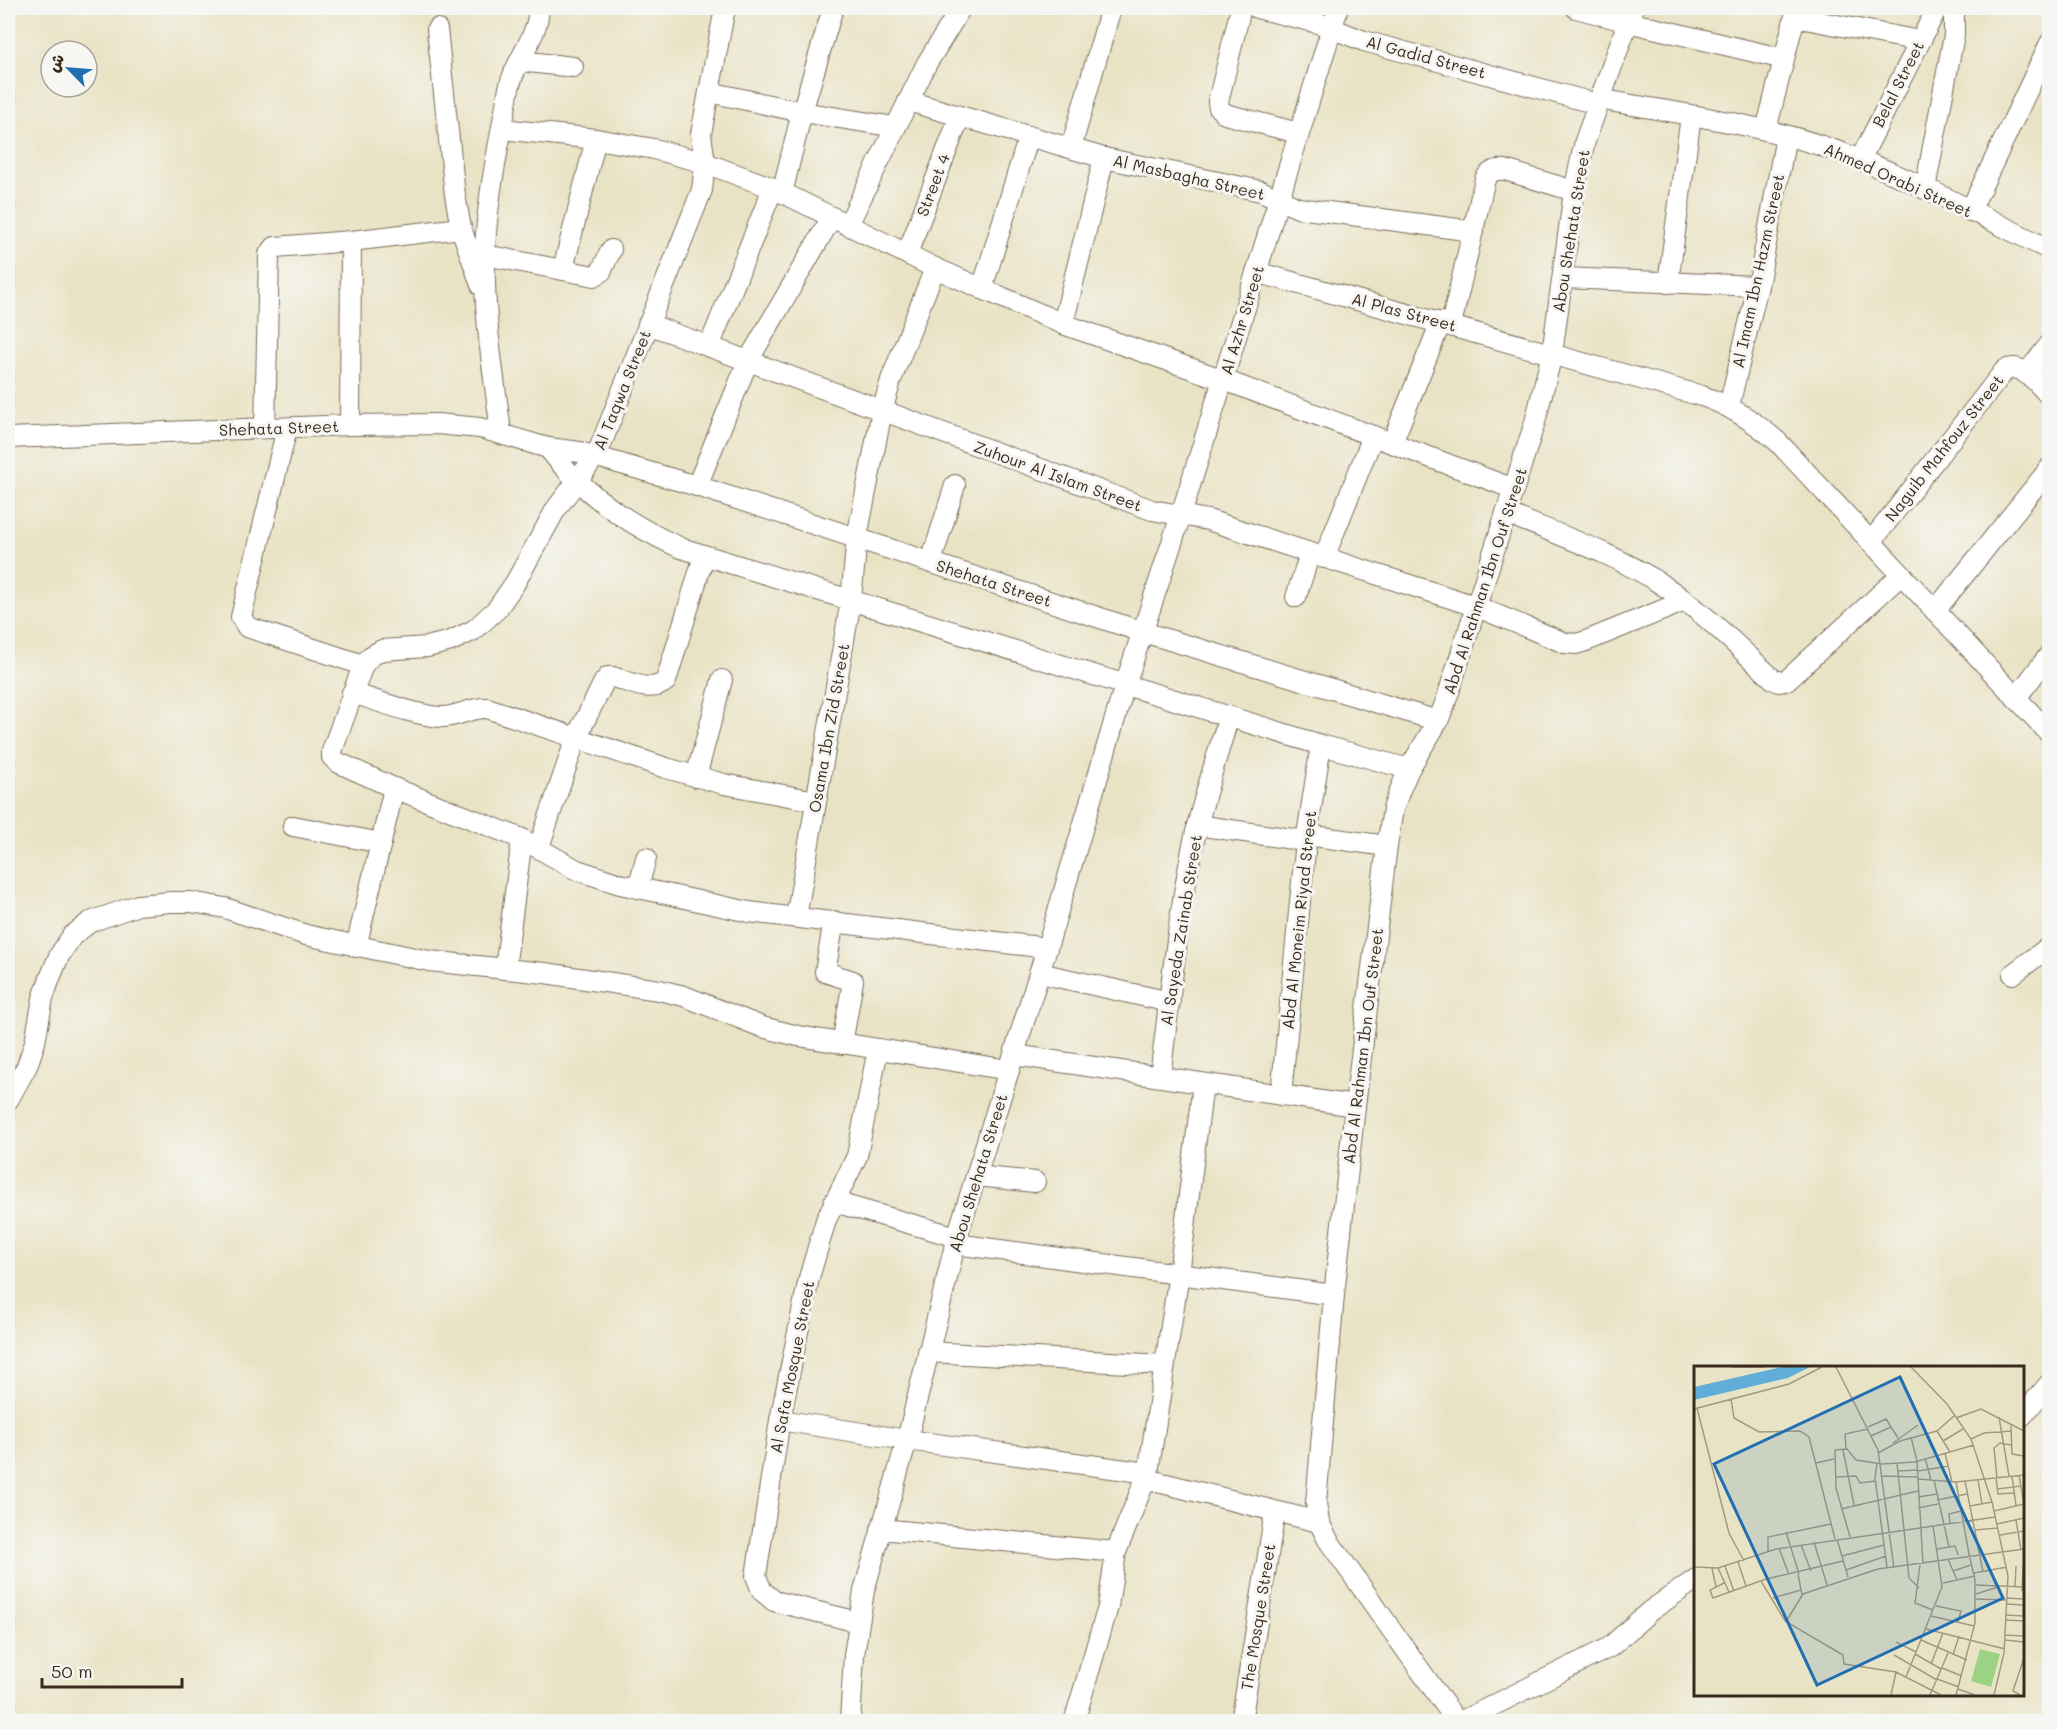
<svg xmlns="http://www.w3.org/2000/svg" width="2057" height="1729" font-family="Mali,'Playpen Sans Arabic',sans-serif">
	<rect width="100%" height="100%" fill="#f6f6f2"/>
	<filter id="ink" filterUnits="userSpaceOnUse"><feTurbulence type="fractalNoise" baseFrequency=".0167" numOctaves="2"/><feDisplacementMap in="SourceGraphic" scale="12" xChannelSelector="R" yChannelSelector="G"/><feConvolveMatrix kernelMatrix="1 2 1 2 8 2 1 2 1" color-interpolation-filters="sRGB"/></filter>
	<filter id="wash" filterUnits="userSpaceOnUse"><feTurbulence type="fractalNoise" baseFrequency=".008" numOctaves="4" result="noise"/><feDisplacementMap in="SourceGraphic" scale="24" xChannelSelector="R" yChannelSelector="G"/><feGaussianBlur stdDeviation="1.35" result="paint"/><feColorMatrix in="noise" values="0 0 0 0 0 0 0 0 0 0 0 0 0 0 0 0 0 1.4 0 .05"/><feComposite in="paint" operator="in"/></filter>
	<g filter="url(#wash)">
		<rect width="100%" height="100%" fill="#e9e3c5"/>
	</g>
	<g filter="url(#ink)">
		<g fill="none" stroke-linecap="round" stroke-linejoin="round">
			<defs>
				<g id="minor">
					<path d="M 725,8 L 701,134 L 705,163 L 702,190 L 600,447 L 589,465 L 556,509 L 515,583 L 497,609 L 474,630 L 451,641 L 427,647 L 382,650 L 371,656 L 363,665 L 332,751 L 332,757 L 337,762 L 394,788 L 522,839 L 577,870 L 620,884 L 749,912 L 1047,948"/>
					<path d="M 1241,8 L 1218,102 L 1219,108 L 1225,114 L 1298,133"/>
					<path d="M 1257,8 L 1318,23 L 1364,41 L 1597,104"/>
					<path d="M 1576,8 L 1628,22 L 1784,59"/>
					<path d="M 1795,17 L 1920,41"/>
					<path d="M 437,29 L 455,195 L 461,228 L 481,285"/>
					<path d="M 520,61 L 573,67"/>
					<path d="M 709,92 L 802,112 L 895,127"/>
					<path d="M 1599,99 C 1673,113 1750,122 1822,146 C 1901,172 1975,213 2050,250"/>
					<path d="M 908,101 L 1104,158 L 1261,191 L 1298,208 L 1473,231"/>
					<path d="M 502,129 L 596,139 L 654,149 L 705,163 L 773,188 L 935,268 L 1063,324 L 1224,380 L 1514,489"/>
					<path d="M 1766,130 L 1797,8"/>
					<path d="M 1071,148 L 1111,8"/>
					<path d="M 1860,160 L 1937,8"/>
					<path d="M 1925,189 L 1954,35 L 1954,8"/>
					<path d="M 782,193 L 802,112 L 833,8"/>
					<path d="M 1970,211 L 2050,43"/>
					<path d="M 848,225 L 927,63 L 961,8"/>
					<path d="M 907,254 L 960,116"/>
					<path d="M 485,255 L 594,276 L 601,272 L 611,250"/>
					<path d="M 563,269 L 596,139"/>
					<path d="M 1256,272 L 1702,396 C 1732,406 1755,422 1778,442 L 2050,734"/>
					<path d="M 1563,278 L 1758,286"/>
					<path d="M 1668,283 L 1691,116"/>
					<path d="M 982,289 L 1029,136"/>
					<path d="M 648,324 L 1152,510 L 1208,520 L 1475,606 L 1565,643 L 1576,644 L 1586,641 L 1685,601"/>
					<path d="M 1063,324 L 1104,158"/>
					<path d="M 1451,325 L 1485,179 C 1490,171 1496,169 1505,170 L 1574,191"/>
					<path d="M 709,347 L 773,188"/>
					<path d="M 2026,374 L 2050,344"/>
					<path d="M 1729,406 L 1758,286 L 1786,136"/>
					<path d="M 350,425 L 351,241"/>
					<path d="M 265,428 L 269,254 L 275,247 L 351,241 L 461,228"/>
					<path d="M 287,428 L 241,617 L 247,627 L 363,665"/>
					<path d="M 501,433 C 494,374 483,314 485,255 C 486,201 499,146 508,93 C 513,62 538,39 539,8"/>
					<path d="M 8,438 L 350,425 L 437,424 L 480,428 L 548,448 L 580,452 L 697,486 L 1143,632 L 1438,721"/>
					<path d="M 1392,443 L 1441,322"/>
					<path d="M 548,448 C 583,494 629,525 681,548 L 1321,745 L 1409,769"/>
					<path d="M 697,486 L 748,361 L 832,217"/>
					<path d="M 1506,513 C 1558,535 1614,553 1661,584 C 1702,610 1737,646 1773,679 L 1779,682 L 1787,680 L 1901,575"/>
					<path d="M 1871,542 L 2005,370 C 2023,361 2038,385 2050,396"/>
					<path d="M 1324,558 L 1373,436"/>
					<path d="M 931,562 L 955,485"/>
					<path d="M 1296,597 L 1310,553"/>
					<path d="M 1935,611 L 2050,468"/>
					<path d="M 352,693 C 375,700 420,717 442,717 C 458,717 471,707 487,708 L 666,768 L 724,784 L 816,801"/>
					<path d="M 2016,698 L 2050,654"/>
					<path d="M 696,777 L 722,680"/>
					<path d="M 1197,825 L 1306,841"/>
					<path d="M 293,826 L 381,843"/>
					<path d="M 1307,835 L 1387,846"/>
					<path d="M 539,847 L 576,738 L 604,682 L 608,677 L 613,677 C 630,682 651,694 666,681 L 704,556"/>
					<path d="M 638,888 L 646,858"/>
					<path d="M 796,918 L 851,600 L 857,537 L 882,411 L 891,380 L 935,268"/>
					<path d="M 834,921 L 825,972 L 853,981 L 842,1044"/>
					<path d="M 356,947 L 394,788"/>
					<path d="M 505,969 L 522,839"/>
					<path d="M 1039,973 L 1170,1002"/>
					<path d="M 2013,974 L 2050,946"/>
					<path d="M 1014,1055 L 1355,1106"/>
					<path d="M 1160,1076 C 1171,993 1178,909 1197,827 C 1206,790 1218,753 1229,716"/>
					<path d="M 1281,1095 L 1306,841 L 1321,745"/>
					<path d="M 8,1100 L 27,1066 L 35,1042 L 43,998 L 50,978 L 59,956 L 72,936 L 90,922 L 138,905 L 171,902 L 191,902 L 225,908 L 306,935 L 429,961 L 545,973 L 659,990 L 684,996 L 762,1027 L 798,1036 L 1009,1070"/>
					<path d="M 976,1176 L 1035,1182"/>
					<path d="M 834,1202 L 957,1237"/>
					<path d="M 956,1244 L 1334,1295"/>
					<path d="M 928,1352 L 1165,1365"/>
					<path d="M 2022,1416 L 2050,1383"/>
					<path d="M 780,1420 L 907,1440 L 1148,1473"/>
					<path d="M 1146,1479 L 1319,1522"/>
					<path d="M 881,1529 L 1116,1552"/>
					<path d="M 858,1622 L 774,1601 L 762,1591 L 756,1576 L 780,1420 L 809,1278 L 826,1220 L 857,1156 L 878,1049"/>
					<path d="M 850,1722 L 854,1655 L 864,1591 L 907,1440 L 957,1237 L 1047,948 L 1125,685 L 1181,515 L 1338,8"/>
					<path d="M 1074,1722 L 1108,1607 L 1116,1552 L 1148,1473 L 1179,1274 L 1203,1084"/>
					<path d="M 1241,1722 L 1275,1512"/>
					<path d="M 1457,1722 L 1328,1540 L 1319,1522 L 1316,1503 L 1334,1295 L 1355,1106 L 1387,846 L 1393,809 L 1400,790 L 1409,769 L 1438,721 L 1446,701 L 1535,422 L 1552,354 L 1574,191 L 1585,141 L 1633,8"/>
					<path d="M 1460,1722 L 1610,1647 L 1650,1611 L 1696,1579"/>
				</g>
			</defs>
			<use href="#minor" stroke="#786b58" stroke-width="22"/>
			<use href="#minor" stroke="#fff" stroke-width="20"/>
		</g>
	</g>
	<g text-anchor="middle" stroke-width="6" stroke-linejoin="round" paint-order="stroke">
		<g font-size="16" fill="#3b2a1e" stroke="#f6f6f2">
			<text transform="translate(1426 57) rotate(15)" y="6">Al Gadid Street</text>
			<text transform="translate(1898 84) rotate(-63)" y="6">Belal Street</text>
			<text transform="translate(1189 177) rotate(13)" y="6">Al Masbagha Street</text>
			<text transform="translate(1898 180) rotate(24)" y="6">Ahmed Orabi Street</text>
			<text transform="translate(933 185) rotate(-69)" y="6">Street 4</text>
			<text transform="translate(1571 231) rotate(-81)" y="6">Abou Shehata Street</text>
			<text transform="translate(1758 271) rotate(-78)" y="6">Al Imam Ibn Hazm Street</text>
			<text transform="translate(1404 312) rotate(15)" y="6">Al Plas Street</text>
			<text transform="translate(1242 320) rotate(-73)" y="6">Al Azhr Street</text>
			<text transform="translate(622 390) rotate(-68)" y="6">Al Taqwa Street</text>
			<text transform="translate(279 428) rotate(-2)" y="6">Shehata Street</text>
			<text transform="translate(1944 448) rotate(-52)" y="6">Naguib Mahfouz Street</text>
			<text transform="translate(1058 476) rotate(20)" y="6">Zuhour Al Islam Street</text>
			<text transform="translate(1485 581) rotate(-72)" y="6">Abd Al Rahman Ibn Ouf Street</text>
			<text transform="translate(994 583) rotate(18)" y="6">Shehata Street</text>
			<text transform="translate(829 728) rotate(-80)" y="6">Osama Ibn Zid Street</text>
			<text transform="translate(1299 920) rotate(-84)" y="6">Abd Al Moneim Riyad Street</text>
			<text transform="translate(1181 930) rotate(-81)" y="6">Al Sayeda Zainab Street</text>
			<text transform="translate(1363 1046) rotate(-83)" y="6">Abd Al Rahman Ibn Ouf Street</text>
			<text transform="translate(978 1173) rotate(-73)" y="6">Abou Shehata Street</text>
			<text transform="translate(792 1367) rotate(-79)" y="6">Al Safa Mosque Street</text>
			<text transform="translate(1258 1617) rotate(-81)" y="6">The Mosque Street</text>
		</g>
	</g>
	<g transform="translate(1694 1366)">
		<rect width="330" height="330" fill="#e9e3c5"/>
		<path d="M 286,283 L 306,288 L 297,321 L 277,315 Z" fill="#9bd284"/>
		<path d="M 88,1 L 116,1 L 94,12 L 0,34 L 0,21 Z" fill="#61adda"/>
		<path fill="none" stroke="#a39982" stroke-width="1.5" d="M 39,1 L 70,1M 142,1 L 184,84 L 200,202M 217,1 L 253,38 L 277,73 L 298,136 L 314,210 L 310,287 L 300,329M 37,33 L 40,52 L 65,66 L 106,65 L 115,71 L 141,173M 3,42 L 35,167 L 50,195M 0,43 L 95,18 L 128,1M 305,51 L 315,110M 262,52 L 287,43 L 330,65M 317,60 L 318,88 L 330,90M 174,61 L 192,53 L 204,72M 243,65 L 256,86M 177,70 L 197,61M 217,71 L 223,95 L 229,198M 277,73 L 290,67 L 317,65M 249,75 L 269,63M 199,77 L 224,59M 152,83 L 151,68 L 174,63M 149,84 L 160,139M 184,87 L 206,75 L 243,65 L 261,49M 251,87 L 258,116M 231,92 L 237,114M 122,97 L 140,93M 183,97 L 181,112 L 193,201M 203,97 L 215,212 L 225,222M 204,105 L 224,104M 224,105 L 255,100M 325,109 L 330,138M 188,110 L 224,111M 318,110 L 322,140M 142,111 L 162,110 L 166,117 L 181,115M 302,112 L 304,128 L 320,127M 303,112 L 300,82 L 306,77 L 317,79M 224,113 L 262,116 L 330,109M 240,114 L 255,181M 284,114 L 288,138M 271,115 L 289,206M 262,116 L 275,188M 303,123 L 327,120M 224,131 L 243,128M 243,134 L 273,128M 276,140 L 298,136M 224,142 L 244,138M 147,143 L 224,125M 300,145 L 330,138M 322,154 L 327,184M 256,157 L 255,148 L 267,145M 303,158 L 330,152M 281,164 L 304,162M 92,166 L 105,208M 306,169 L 330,165M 156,171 L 142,122 L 141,84 L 153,83 L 162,94 L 188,98 L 221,96 L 280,79M 143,173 L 154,211M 120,176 L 133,219M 107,179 L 117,205M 85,182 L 95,209M 243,183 L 261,180 L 264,189M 74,185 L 74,171 L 137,158M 148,190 L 190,179M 254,193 L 263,214M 44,196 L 52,220M 226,199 L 221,237 L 239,244M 31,200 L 40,225M 0,201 L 24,202 L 82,183 L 301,151M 18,202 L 22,221M 24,202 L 35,226M 152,204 L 192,190M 259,205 L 277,199M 280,207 L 313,201M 104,208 L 108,229M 67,215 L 91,255 L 149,289 L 150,298 L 202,306 L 247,329M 30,217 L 16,224 L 19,232 L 72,213 L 149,195M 249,217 L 281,210M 282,219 L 330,221M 321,220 L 322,200M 328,225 L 329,200M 282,228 L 304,221M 79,232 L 107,224M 312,232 L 330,233M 282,233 L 312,234M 312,238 L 330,239M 242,240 L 267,245 L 264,256M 311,249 L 330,250M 237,250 L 280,260M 93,254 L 109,228 L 184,203 L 330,183M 311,254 L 330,255M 232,263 L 311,283M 311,269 L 330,270M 227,274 L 273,294M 311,274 L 330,276M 202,276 L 222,286M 221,288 L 247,303M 200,289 L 243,314M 259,289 L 265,270M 237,298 L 249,267M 248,302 L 268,310M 212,311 L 248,221 L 239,160M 243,313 L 265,321M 264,323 L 281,329M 197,329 L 202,306M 236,329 L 254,287M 262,329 L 281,257 L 281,214 L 275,188M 326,329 L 319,325 L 330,292"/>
		<path fill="#1f6fb2" fill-opacity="0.15" stroke="#1f6fb2" stroke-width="3" d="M 206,11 L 309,232 L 123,319 L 20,98 Z"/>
		<rect width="330" height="330" fill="none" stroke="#3b2a1e" stroke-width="3"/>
	</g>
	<rect width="2057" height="1729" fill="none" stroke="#f6f6f2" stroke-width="30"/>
	<g transform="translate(69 69) rotate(295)"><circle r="28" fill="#f6f6f2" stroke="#aba49d" stroke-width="1.5"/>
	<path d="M0-4.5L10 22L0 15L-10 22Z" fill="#1f6fb2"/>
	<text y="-9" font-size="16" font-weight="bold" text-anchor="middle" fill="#3b2a1e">ش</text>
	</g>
	<path d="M42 1678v9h140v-9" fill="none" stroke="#3b2a1e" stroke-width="3"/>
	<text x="51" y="1678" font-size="18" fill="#3b2a1e" stroke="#f6f6f2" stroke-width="4.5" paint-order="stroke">50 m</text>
</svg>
